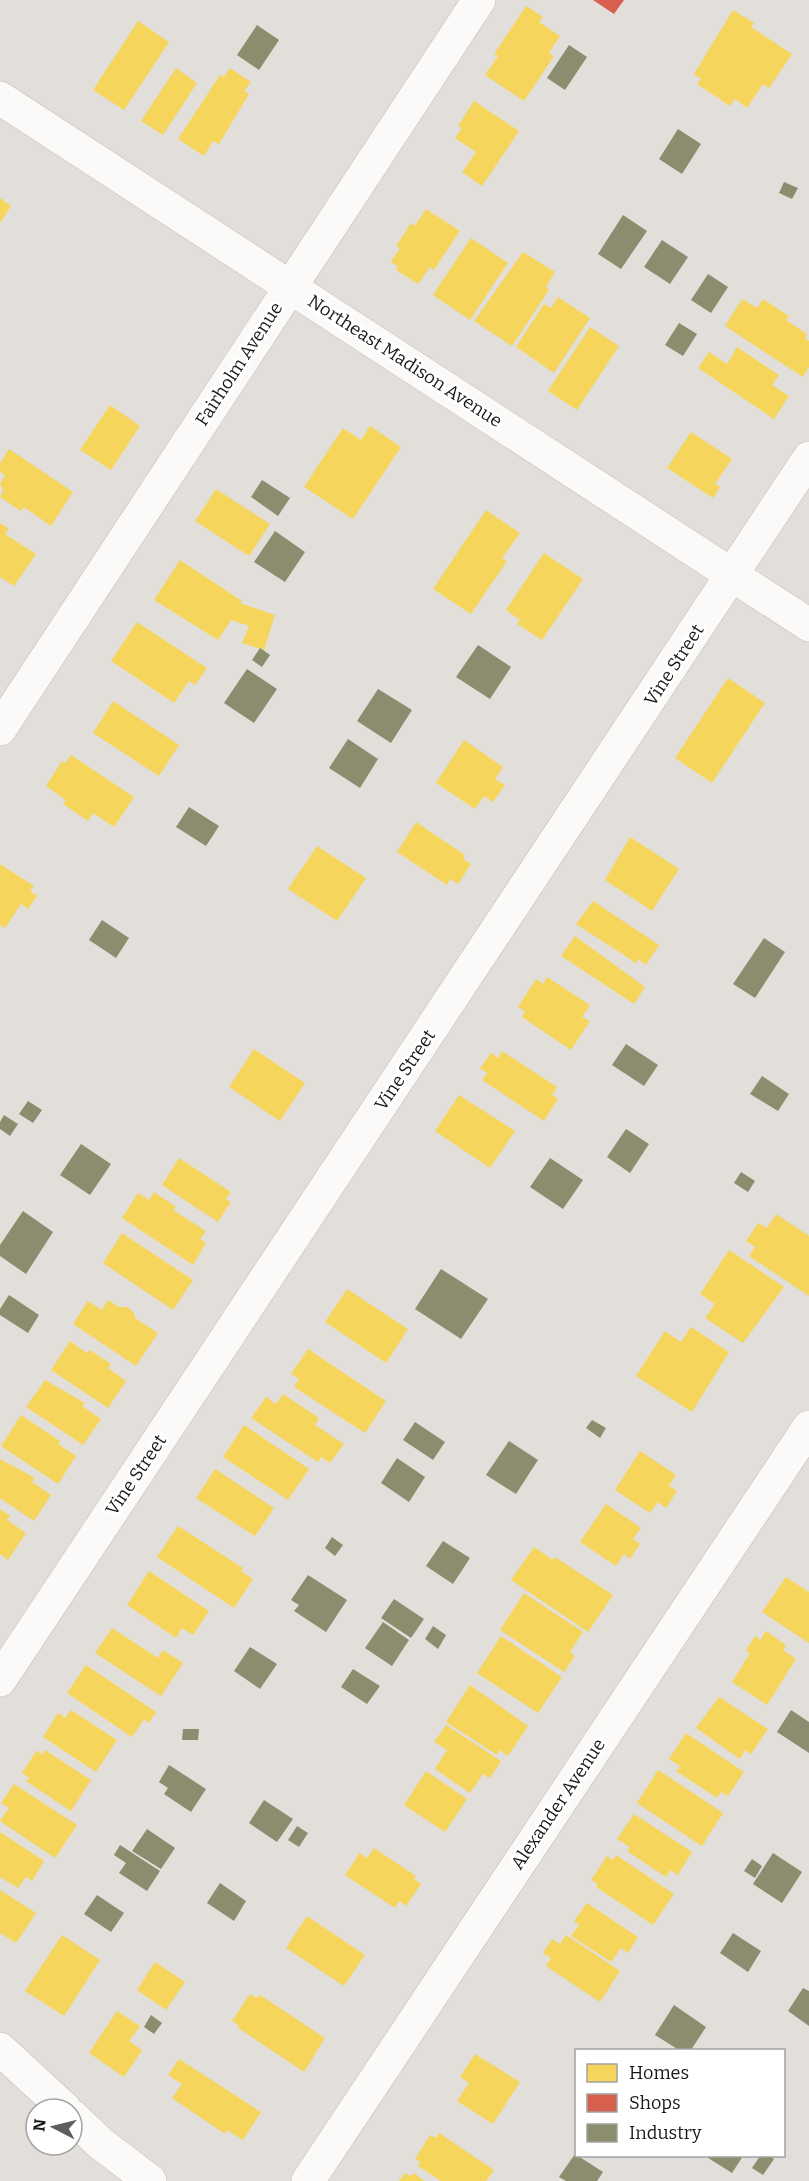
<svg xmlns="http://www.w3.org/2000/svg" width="809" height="2181" font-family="Bitter,serif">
	<rect width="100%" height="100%" fill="#e2dfda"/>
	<g fill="#f6d55c">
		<path d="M 526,6 L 543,17 L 539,22 L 560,36 L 549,53 L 554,56 L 524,101 L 485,75 L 498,56 L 494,54 Z"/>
		<path d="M 733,10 L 754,23 L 751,27 L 792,54 L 769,88 L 763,84 L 747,108 L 735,99 L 730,106 L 697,84 L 701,79 L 694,74 Z"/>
		<path d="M 138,21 L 169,42 L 124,110 L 93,90 Z"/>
		<path d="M 176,68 L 197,83 L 163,135 L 141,121 Z"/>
		<path d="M 230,68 L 251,82 L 244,91 L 249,94 L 219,144 L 213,141 L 204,156 L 178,139 L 220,75 L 224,77 Z"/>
		<path d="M 474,101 L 519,131 L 482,186 L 462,172 L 476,152 L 455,138 L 462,128 L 458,126 Z"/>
		<path d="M 0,198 L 11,206 L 0,223 Z"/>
		<path d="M 426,209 L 460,231 L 434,270 L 430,267 L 418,284 L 396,270 L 398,267 L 391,262 L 400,248 L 396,246 L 411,223 L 415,226 Z"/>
		<path d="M 471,238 L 508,263 L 470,320 L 433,295 Z"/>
		<path d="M 523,252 L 555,272 L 546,287 L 549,290 L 512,346 L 474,321 Z"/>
		<path d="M 558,297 L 590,318 L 554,373 L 516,347 L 544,304 L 551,308 Z"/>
		<path d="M 742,299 L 757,308 L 763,299 L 789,316 L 786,320 L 807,334 L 805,338 L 809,341 L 809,367 L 803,377 L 725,326 Z"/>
		<path d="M 590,327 L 619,346 L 577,410 L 548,391 Z"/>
		<path d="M 737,347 L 779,375 L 772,385 L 789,396 L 774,419 L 698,368 L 709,352 L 727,364 Z"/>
		<path d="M 110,405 L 140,426 L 111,470 L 80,450 Z"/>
		<path d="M 370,426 L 401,447 L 353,519 L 304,487 L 343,428 L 361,440 Z"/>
		<path d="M 691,432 L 732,459 L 715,484 L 720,487 L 713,498 L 667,468 Z"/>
		<path d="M 9,449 L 73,492 L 51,526 L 24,507 L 21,511 L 0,497 L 3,491 L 0,484 L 5,475 L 0,472 L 0,463 Z"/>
		<path d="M 216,489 L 270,524 L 249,556 L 195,521 Z"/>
		<path d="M 486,510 L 520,533 L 502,558 L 507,561 L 471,614 L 433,589 Z"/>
		<path d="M 0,523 L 9,529 L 5,534 L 36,554 L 14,586 L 0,577 Z"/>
		<path d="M 544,553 L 583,579 L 542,640 L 517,624 L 520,620 L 506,610 Z"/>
		<path d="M 180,560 L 242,601 L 240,603 L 275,615 L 264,650 L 242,643 L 249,626 L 231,620 L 218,640 L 154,600 Z"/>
		<path d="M 137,622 L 207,668 L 195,685 L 189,681 L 174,703 L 111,661 Z"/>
		<path d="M 728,678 L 765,703 L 712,783 L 675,758 Z"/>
		<path d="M 113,701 L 179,745 L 159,776 L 93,733 Z"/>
		<path d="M 464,740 L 503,767 L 495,779 L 505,785 L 493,802 L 484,796 L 475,809 L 436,783 Z"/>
		<path d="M 71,755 L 134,797 L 114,827 L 93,813 L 88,821 L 63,804 L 66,800 L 46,786 L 62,761 L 65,763 Z"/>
		<path d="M 416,822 L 465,855 L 463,859 L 471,864 L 458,884 L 450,879 L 447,885 L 397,852 Z"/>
		<path d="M 630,837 L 679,869 L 652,911 L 605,880 Z"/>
		<path d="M 317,846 L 366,878 L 337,921 L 288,889 Z"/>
		<path d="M 0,864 L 34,886 L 30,891 L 37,896 L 28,909 L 21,904 L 5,928 L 0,925 Z"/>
		<path d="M 593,901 L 659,945 L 646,965 L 638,959 L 636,963 L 576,924 Z"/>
		<path d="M 575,936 L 645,987 L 634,1004 L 561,956 Z"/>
		<path d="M 547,977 L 590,1005 L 582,1017 L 590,1021 L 571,1050 L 522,1017 L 525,1011 L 518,1007 L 536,979 L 543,984 Z"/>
		<path d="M 254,1049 L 305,1083 L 280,1121 L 229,1087 Z"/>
		<path d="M 502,1051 L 557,1087 L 552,1095 L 558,1099 L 544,1121 L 482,1080 L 487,1073 L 480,1068 L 491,1053 L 498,1058 Z"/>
		<path d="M 459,1095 L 515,1131 L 490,1168 L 435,1131 Z"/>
		<path d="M 179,1158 L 231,1192 L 226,1199 L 231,1202 L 218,1222 L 162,1185 Z"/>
		<path d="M 154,1192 L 176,1207 L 173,1210 L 206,1231 L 200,1239 L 206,1243 L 193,1265 L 122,1218 L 138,1193 L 149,1200 Z"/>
		<path d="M 776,1214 L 809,1236 L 809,1296 L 749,1256 L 755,1247 L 746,1241 L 758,1223 L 767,1228 Z"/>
		<path d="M 122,1233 L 193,1280 L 173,1310 L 103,1263 Z"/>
		<path d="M 729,1250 L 784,1287 L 743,1343 L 705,1318 L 715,1304 L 700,1294 Z"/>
		<path d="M 347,1289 L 408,1329 L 386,1363 L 325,1322 Z"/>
		<path d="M 108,1300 L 119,1307 L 127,1307 L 134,1313 L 135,1318 L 158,1333 L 136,1366 L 73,1324 L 88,1301 L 102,1310 Z"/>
		<path d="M 691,1327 L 729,1352 L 692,1412 L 636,1376 L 665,1331 L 681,1342 Z"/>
		<path d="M 70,1341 L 87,1353 L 90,1350 L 111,1364 L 108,1368 L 126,1381 L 108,1408 L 51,1370 Z"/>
		<path d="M 308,1349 L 386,1401 L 365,1433 L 294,1387 L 299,1379 L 291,1374 Z"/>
		<path d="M 45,1380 L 85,1403 L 82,1406 L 101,1419 L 83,1445 L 26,1407 Z"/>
		<path d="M 283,1394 L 319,1418 L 315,1425 L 344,1444 L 330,1463 L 321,1457 L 318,1462 L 251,1418 L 266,1397 L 276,1404 Z"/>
		<path d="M 21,1415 L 60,1441 L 58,1444 L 76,1456 L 58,1484 L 1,1446 Z"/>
		<path d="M 244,1425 L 309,1469 L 288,1500 L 223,1457 Z"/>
		<path d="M 640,1451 L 676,1475 L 669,1486 L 677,1491 L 666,1508 L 658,1502 L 650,1513 L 615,1490 Z"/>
		<path d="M 0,1459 L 35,1478 L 32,1482 L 51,1495 L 34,1521 L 0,1498 Z"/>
		<path d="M 215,1469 L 274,1508 L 255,1536 L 196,1498 Z"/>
		<path d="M 606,1504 L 641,1528 L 633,1539 L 640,1544 L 630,1559 L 624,1554 L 616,1566 L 580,1542 Z"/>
		<path d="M 0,1509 L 10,1516 L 7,1520 L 26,1533 L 8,1560 L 0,1554 Z"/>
		<path d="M 178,1526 L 243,1568 L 241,1571 L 253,1579 L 234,1608 L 157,1557 Z"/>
		<path d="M 534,1547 L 553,1560 L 555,1557 L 613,1595 L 588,1632 L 511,1580 Z"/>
		<path d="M 149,1571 L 209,1611 L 193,1635 L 182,1628 L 176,1638 L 127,1605 Z"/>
		<path d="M 786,1577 L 809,1592 L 809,1643 L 762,1612 Z"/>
		<path d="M 524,1593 L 583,1632 L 570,1652 L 575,1656 L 564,1672 L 500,1630 Z"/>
		<path d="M 112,1628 L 158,1658 L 163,1650 L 183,1663 L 161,1696 L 95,1653 Z"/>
		<path d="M 766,1631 L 786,1645 L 783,1650 L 796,1659 L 767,1705 L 732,1682 L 750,1653 L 746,1650 L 755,1636 L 760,1640 Z"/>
		<path d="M 501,1636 L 562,1677 L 538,1713 L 477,1673 Z"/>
		<path d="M 86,1665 L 156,1712 L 149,1723 L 144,1719 L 132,1737 L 67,1693 Z"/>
		<path d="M 470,1685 L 528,1726 L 508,1756 L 499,1750 L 497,1755 L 446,1722 Z"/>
		<path d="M 719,1697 L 768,1729 L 751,1754 L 745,1750 L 740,1759 L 696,1728 Z"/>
		<path d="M 71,1710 L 117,1740 L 96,1772 L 43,1737 L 58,1713 L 65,1718 Z"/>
		<path d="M 446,1725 L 501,1761 L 490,1778 L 483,1774 L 470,1793 L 435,1769 L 447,1750 L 434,1742 Z"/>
		<path d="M 686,1733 L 744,1772 L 728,1796 L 721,1792 L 717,1798 L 676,1771 L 680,1766 L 669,1759 Z"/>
		<path d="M 37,1750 L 42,1755 L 45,1750 L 91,1780 L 71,1811 L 26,1781 L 29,1778 L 22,1773 Z"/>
		<path d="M 658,1770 L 723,1813 L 702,1846 L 637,1803 Z"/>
		<path d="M 426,1771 L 467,1799 L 445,1832 L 404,1805 Z"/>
		<path d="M 14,1784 L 77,1825 L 55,1858 L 0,1821 L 9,1808 L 1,1803 Z"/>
		<path d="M 634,1814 L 692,1852 L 678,1875 L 671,1870 L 666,1877 L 627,1851 L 630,1847 L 617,1839 Z"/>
		<path d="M 0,1832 L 44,1861 L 32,1881 L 26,1877 L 18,1888 L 0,1877 Z"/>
		<path d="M 374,1848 L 416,1876 L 414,1879 L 421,1884 L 406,1906 L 399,1901 L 395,1908 L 345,1875 L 360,1853 L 367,1858 Z"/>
		<path d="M 616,1855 L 674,1894 L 653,1925 L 596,1887 L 598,1884 L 591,1880 L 607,1856 L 613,1860 Z"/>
		<path d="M 0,1890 L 36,1913 L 16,1943 L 0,1933 Z"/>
		<path d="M 587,1903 L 638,1937 L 628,1953 L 621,1948 L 611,1962 L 571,1936 L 579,1925 L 574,1921 Z"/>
		<path d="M 307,1916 L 365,1955 L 344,1986 L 286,1948 Z"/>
		<path d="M 62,1935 L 100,1960 L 64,2016 L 25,1991 Z"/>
		<path d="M 566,1935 L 620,1971 L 600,2002 L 546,1966 L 551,1958 L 543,1953 L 552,1939 L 560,1944 Z"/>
		<path d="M 155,1962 L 185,1982 L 166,2010 L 137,1990 Z"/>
		<path d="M 250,1994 L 257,1998 L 260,1995 L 325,2038 L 304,2072 L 237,2027 L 239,2025 L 232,2021 Z"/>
		<path d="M 117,2011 L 140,2026 L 129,2041 L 142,2050 L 124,2077 L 89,2053 Z"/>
		<path d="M 475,2054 L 520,2082 L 493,2124 L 457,2101 L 469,2083 L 460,2077 Z"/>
		<path d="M 179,2059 L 261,2112 L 243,2140 L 227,2130 L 225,2134 L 172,2098 L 182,2084 L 168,2075 Z"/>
		<path d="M 439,2133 L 494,2170 L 486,2181 L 441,2181 L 418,2166 L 420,2162 L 415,2159 L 430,2135 L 436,2138 Z"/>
		<path d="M 405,2173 L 410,2176 L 413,2173 L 425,2181 L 399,2181 Z"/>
	</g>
	<path fill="#d6604d" d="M 593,0 L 624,0 L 614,14 Z"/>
	<g fill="#8c8c6e">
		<path d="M 257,25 L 279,40 L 259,70 L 237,55 Z"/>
		<path d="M 569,45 L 587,57 L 565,90 L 547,78 Z"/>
		<path d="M 678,129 L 701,144 L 682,174 L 659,159 Z"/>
		<path d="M 784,182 L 798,188 L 792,199 L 779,193 Z"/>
		<path d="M 623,215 L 647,231 L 621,269 L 598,254 Z"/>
		<path d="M 662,240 L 688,257 L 670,284 L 644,267 Z"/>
		<path d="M 708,274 L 728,287 L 711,313 L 691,300 Z"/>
		<path d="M 679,323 L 697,334 L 683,356 L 665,345 Z"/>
		<path d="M 262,480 L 290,498 L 278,516 L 251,497 Z"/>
		<path d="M 275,531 L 305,552 L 285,582 L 254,562 Z"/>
		<path d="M 478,645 L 511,667 L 490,699 L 456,677 Z"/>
		<path d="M 260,648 L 270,655 L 262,667 L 252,660 Z"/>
		<path d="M 247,669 L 277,689 L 254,723 L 224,703 Z"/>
		<path d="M 378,689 L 412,710 L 391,743 L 357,721 Z"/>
		<path d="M 348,739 L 378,759 L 360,788 L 329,768 Z"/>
		<path d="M 189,807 L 219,826 L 206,846 L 176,827 Z"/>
		<path d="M 102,920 L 129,938 L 116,958 L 89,940 Z"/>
		<path d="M 764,938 L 785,952 L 755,998 L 733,984 Z"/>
		<path d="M 626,1044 L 658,1065 L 644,1086 L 612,1065 Z"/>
		<path d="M 762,1076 L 789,1094 L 778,1111 L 750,1094 Z"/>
		<path d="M 28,1101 L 42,1110 L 33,1123 L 19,1114 Z"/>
		<path d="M 4,1115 L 18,1124 L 10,1136 L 0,1129 L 0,1122 Z"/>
		<path d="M 626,1129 L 649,1144 L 630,1173 L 607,1157 Z"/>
		<path d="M 81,1144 L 111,1164 L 90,1195 L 60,1175 Z"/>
		<path d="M 550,1158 L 583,1180 L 563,1209 L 530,1187 Z"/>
		<path d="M 741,1172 L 755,1181 L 748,1192 L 734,1183 Z"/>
		<path d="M 23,1211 L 53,1232 L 26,1274 L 0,1256 L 0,1245 Z"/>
		<path d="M 441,1269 L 488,1299 L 461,1339 L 415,1309 Z"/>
		<path d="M 9,1295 L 39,1315 L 28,1333 L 0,1315 L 0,1309 Z"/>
		<path d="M 592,1420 L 606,1428 L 600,1438 L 586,1428 Z"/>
		<path d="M 415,1422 L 445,1442 L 433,1460 L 403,1440 Z"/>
		<path d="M 509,1441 L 538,1460 L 516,1494 L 486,1475 Z"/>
		<path d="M 397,1458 L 425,1477 L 409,1502 L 381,1483 Z"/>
		<path d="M 332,1537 L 343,1545 L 335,1556 L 325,1548 Z"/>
		<path d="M 443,1541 L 470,1558 L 453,1584 L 426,1566 Z"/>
		<path d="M 308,1575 L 347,1600 L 326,1632 L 294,1611 L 299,1605 L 291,1600 Z"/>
		<path d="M 394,1599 L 424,1619 L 411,1638 L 381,1618 Z"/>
		<path d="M 383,1622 L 409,1640 L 392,1666 L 365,1648 Z"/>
		<path d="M 433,1626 L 446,1635 L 438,1649 L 425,1639 Z"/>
		<path d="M 250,1647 L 277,1664 L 260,1689 L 234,1671 Z"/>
		<path d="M 353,1669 L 380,1686 L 367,1704 L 341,1687 Z"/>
		<path d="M 791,1710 L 809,1722 L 809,1753 L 777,1732 Z"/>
		<path d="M 183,1729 L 199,1729 L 198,1740 L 182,1740 Z"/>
		<path d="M 169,1765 L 206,1789 L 191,1812 L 164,1794 L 168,1788 L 159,1782 Z"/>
		<path d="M 264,1800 L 293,1819 L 277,1842 L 249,1823 Z"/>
		<path d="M 297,1826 L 308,1833 L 299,1847 L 288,1840 Z"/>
		<path d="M 147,1829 L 175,1848 L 161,1869 L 132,1851 Z"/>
		<path d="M 120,1845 L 160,1871 L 147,1891 L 119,1873 L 126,1863 L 114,1855 Z"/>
		<path d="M 773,1853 L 802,1872 L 782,1903 L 753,1884 Z"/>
		<path d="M 752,1859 L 762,1866 L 755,1878 L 744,1871 Z"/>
		<path d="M 220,1883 L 246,1901 L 234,1921 L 207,1903 Z"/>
		<path d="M 97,1895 L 124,1913 L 111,1932 L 84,1914 Z"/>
		<path d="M 733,1933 L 761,1951 L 748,1972 L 720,1953 Z"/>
		<path d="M 803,1988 L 809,1991 L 809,2026 L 788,2011 Z"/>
		<path d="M 674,2005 L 706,2027 L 691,2050 L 679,2050 L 655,2035 Z"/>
		<path d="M 151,2015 L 162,2023 L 154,2034 L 144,2027 Z"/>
		<path d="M 575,2154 L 603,2172 L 597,2181 L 566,2181 L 559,2177 Z"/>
		<path d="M 705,2156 L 743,2156 L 732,2173 Z"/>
		<path d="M 760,2156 L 770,2156 L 774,2159 L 763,2175 L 752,2168 Z"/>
	</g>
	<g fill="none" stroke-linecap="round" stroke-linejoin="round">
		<defs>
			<g id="minor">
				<path d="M 0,98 L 809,625"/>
				<path d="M 0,729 L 479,0"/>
				<path d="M 0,1680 L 809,458"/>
				<path d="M 0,2049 L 65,2109"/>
				<path d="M 72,2116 L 100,2143 L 150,2181"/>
				<path d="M 308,2181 L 809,1427"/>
			</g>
		</defs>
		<use href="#minor" stroke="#bebcb8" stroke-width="34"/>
		<use href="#minor" stroke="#fbfaf9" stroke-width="33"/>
	</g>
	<g text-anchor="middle" stroke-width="6" stroke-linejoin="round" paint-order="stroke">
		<g font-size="18" fill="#191815" stroke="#fff">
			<text transform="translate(405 361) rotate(33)" y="6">Northeast Madison Avenue</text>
			<text transform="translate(239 364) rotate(-57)" y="6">Fairholm Avenue</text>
			<text transform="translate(674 665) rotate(-57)" y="6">Vine Street</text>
			<text transform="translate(405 1070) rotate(-56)" y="6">Vine Street</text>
			<text transform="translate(136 1475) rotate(-56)" y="6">Vine Street</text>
			<text transform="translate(558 1804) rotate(-56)" y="6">Alexander Avenue</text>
		</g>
	</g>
	<rect x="575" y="2049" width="210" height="108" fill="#ffffff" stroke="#a3a3a1" stroke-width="1.5"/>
	<rect x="587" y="2064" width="30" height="18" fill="#f6d55c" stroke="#a3a3a1" stroke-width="1.5"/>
	<text x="629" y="2079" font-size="18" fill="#191815">Homes</text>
	<rect x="587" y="2094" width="30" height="18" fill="#d6604d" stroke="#a3a3a1" stroke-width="1.5"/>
	<text x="629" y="2109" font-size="18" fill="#191815">Shops</text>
	<rect x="587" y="2124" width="30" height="18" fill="#8c8c6e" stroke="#a3a3a1" stroke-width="1.5"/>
	<text x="629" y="2139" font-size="18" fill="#191815">Industry</text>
	<g transform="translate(54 2127) rotate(277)"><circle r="28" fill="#ffffff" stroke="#a3a3a1" stroke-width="1.5"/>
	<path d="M0-4.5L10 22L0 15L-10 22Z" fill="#5f5e5a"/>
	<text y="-9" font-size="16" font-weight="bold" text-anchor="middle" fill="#191815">N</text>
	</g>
</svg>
